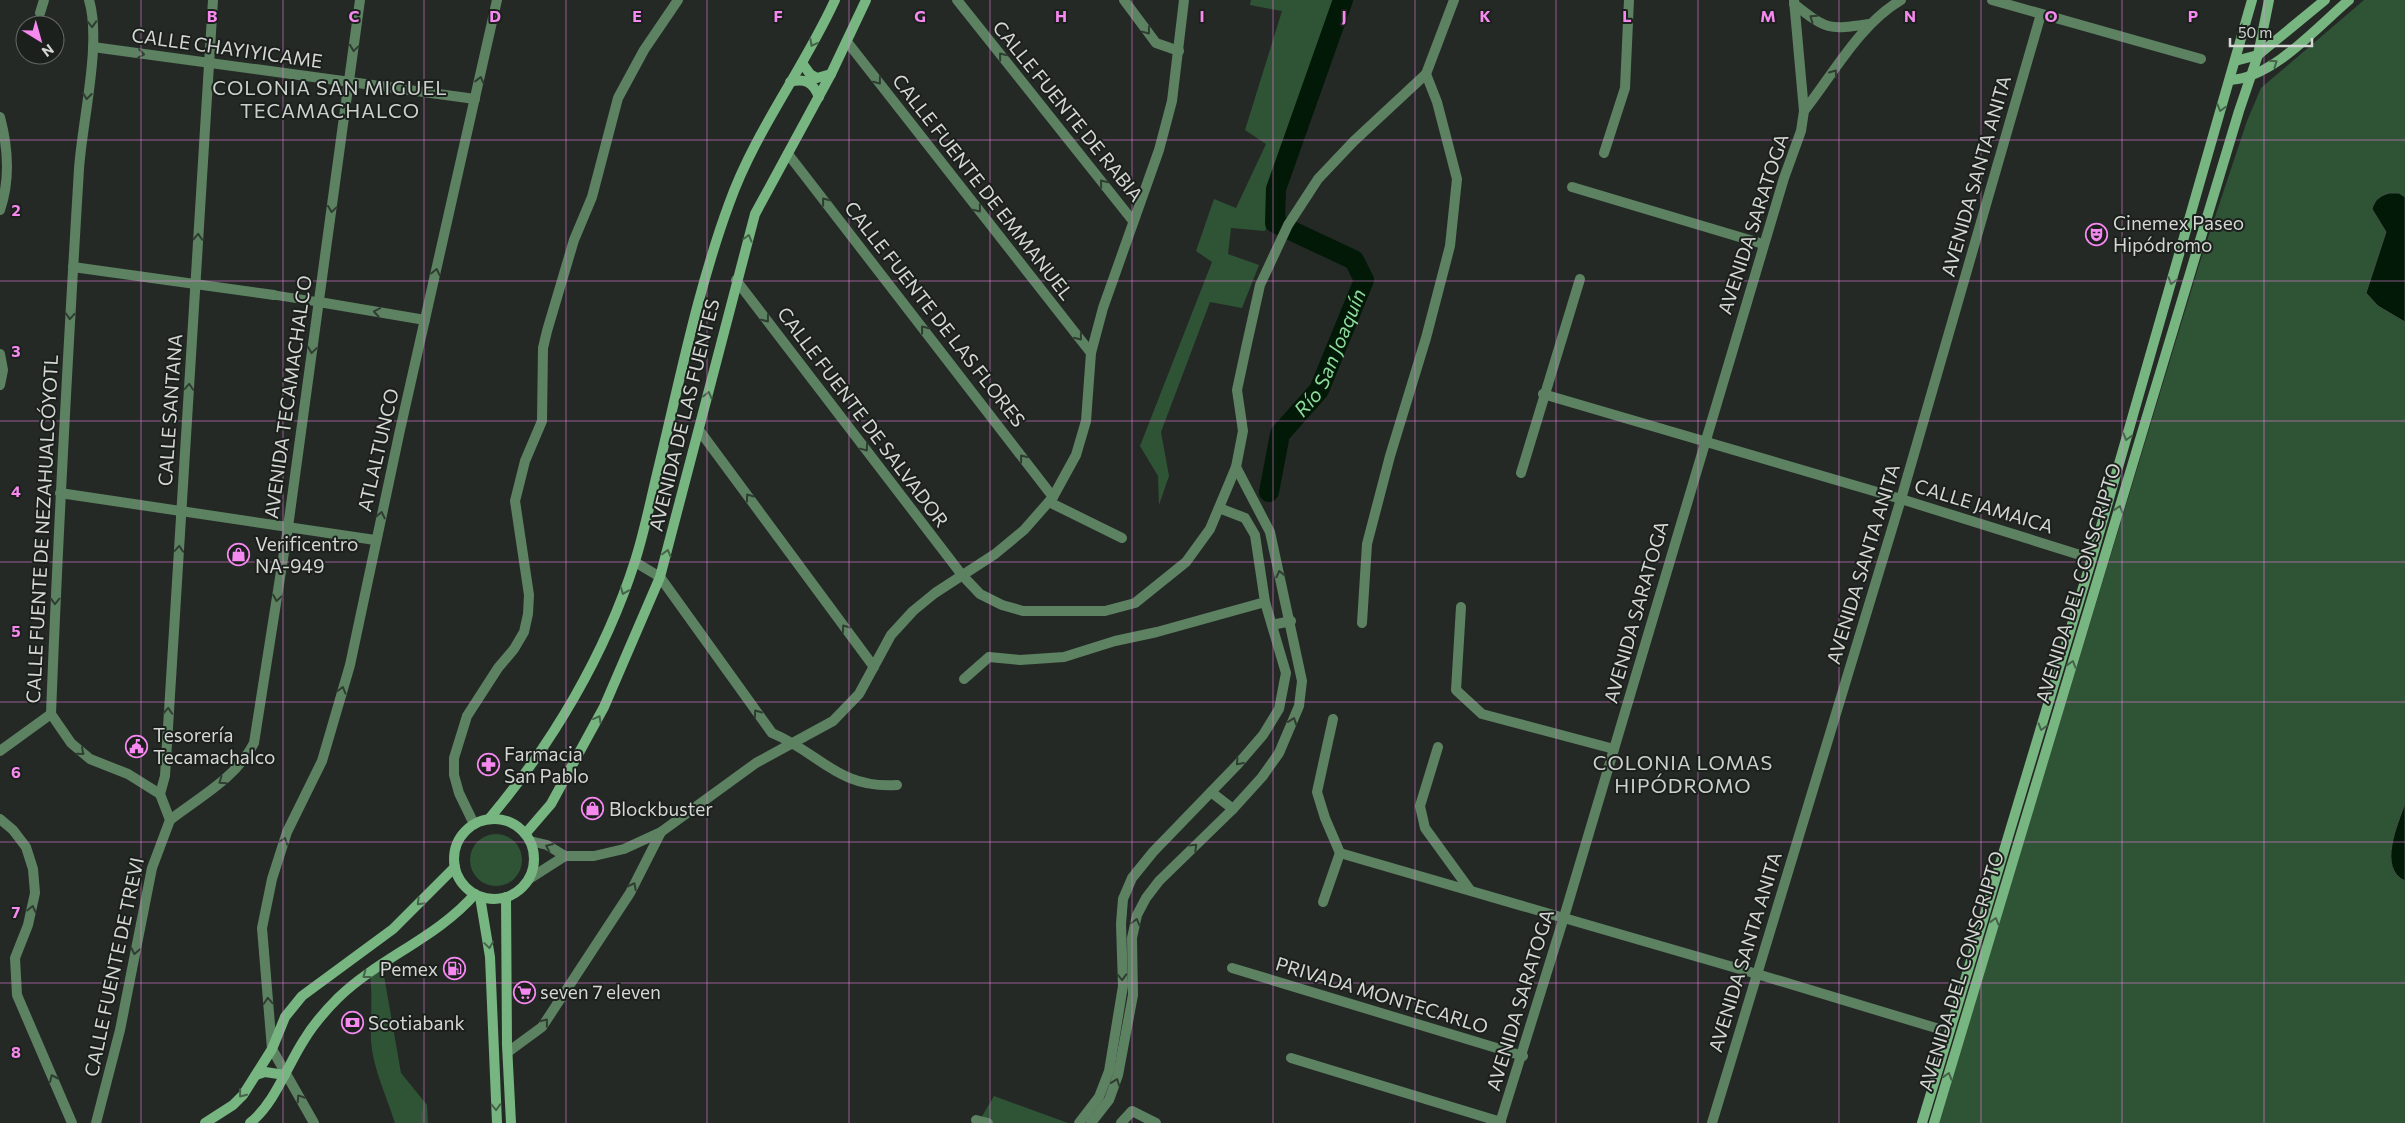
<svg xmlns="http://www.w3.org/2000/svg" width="2405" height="1123" font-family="Commissioner,sans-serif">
	<rect width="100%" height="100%" fill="#252926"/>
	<g fill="#2f5335">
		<path d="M 1251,0 L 1346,0 L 1286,154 L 1265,231 L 1231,228 L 1228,254 L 1259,265 L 1242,308 L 1210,302 L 1161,432 L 1169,476 L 1159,505 L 1158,476 L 1140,446 L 1212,262 L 1196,251 L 1214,199 L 1236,208 L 1266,144 L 1245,130 L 1282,11 L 1250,5 Z"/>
		<path d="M 2364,0 L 2405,0 L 2405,1123 L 1938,1123 L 2199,265 L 2247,121 L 2261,88 Z"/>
		<circle cx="496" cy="860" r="26"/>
		<path d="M 383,970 L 401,1073 L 427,1105 L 428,1123 L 395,1123 C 387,1097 373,1069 371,1041 C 370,1019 373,998 370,976 Z"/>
		<path d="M 994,1096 L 1068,1123 L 978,1123 Z"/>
	</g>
	<g fill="#011906" stroke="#405244">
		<path d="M 2389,193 L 2399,193 L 2405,197 L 2405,322 L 2378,306 L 2366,293 L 2386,232 L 2372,209 C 2375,199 2380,196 2389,193 Z"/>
		<path d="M 2405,803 L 2405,881 C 2377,868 2398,824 2405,803 Z"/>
	</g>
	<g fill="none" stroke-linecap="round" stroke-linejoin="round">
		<path stroke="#405244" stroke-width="3" d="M 422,1112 L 422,1123"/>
		<path stroke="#011906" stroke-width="20" id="s1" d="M 1269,492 L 1280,434 L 1319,390 L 1364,280 L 1354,260 L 1275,223 L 1276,189 L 1343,0"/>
		<path stroke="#5c8262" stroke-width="9" d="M 274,295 L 319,302"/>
		<g stroke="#5c8262" stroke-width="10">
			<path d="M 89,0 C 102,43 82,122 79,169 C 68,351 58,532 51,714 L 71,743 L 90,759 L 128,774 L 160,794"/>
			<path d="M 957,0 L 1133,221"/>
			<path d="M 1124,0 L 1156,43 L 1179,51"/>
			<path d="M 1992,0 L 2201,59"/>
			<path d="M 1794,4 C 1827,30 1828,30 1869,24"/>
			<path d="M 40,13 L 44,0"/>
			<path d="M 848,43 L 1091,353"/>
			<path d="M 93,47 L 475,99"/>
			<path d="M 1804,111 C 1834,73 1859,25 1901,0"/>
			<path d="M 0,117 C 8,147 10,181 0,210"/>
			<path d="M 1604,153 L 1625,88 L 1629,0"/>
			<path d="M 788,154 L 1053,497"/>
			<path d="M 1572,187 L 1763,244"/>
			<path d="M 73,267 L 274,295"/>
			<path d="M 736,280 L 962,575 L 980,594 L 1002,605 L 1023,611 L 1105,611 L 1135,603 L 1186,562 L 1210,529 L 1236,467 L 1243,431 L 1237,390 L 1246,348 L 1260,285 L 1288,225 L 1318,179 L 1354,141 L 1426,74 L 1454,0"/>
			<path d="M 319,302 L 425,320"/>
			<path d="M 0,354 L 3,370 L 0,385"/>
			<path d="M 1543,394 L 1901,499 L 2080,555"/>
			<path d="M 699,430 L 874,667"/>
			<path d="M 1521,473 L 1580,279"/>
			<path d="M 60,493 L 375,540"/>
			<path d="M 1049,502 L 1122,538"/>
			<path d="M 635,562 L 660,577 L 772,733 C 820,753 838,789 897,785"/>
			<path d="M 1461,607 L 1456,690 L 1482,714 L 1614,749"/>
			<path d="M 1362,623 L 1367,544 L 1390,456 L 1426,338 L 1450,246 L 1457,179 L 1437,102 L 1426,74"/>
			<path d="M 1272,625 L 1291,621"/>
			<path d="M 964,679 L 989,657 L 1020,660 L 1064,657 L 1115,641 L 1157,632 L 1265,602"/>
			<path d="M 1333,719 L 1317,792 L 1325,818 L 1340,853"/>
			<path d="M 1438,747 L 1420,806 L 1425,828 L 1470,890"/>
			<path d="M 0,751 L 51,714"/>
			<path d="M 1211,792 L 1233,809"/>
			<path d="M 0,819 L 13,830 L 26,847 L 33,869 L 35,893 L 28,925 L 15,958 L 17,995 L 72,1123"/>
			<path d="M 170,820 C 201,796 236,778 254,743 L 288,527 L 360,0"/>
			<path d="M 170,820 L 160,794 L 165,776 L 213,0"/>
			<path d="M 474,824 L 459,793 L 454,775 L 454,758 L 467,716 L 498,668 L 514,649 L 524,632 L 528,614 L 529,595 L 515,501 L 525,461 L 542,421 L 543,348 L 547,331 L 574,240 L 592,197 L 618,98 L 644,50 L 678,0"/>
			<path d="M 530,841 L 547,845 L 565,856"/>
			<path d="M 1340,853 L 1757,974 L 1936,1028"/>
			<path d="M 529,879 L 565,856 L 594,856 L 624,849 L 661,832 L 756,763 L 833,721 L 859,694 L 891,635 L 913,611 L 935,593 L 995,554 L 1024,530 L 1053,497 L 1076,455 L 1086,421 L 1091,353 L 1103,308 L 1159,150 L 1172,101 L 1184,0"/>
			<path d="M 1323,902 L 1340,853"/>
			<path d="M 1232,968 L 1523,1056"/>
			<path d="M 508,1052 L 542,1027 L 630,893 L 661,832"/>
			<path d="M 1291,1058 L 1501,1122"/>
			<path d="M 976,1120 L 988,1123"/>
			<path d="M 96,1123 L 120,1030 L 152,868 L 170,820"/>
			<path d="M 314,1123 L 272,1049 L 262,928 L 272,879 L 287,832 L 322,761 L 350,665 L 400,430 L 497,0"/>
			<path d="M 1079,1123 L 1099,1097 L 1109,1071 L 1123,986 L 1121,924 L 1123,899 L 1132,878 L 1153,852 L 1238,764 L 1263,735 L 1279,709 L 1286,673 L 1265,602 L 1255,535 L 1245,518 L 1219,508"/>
			<path d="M 1091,1123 L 1109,1100 L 1118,1075 L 1133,995 L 1132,938 L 1137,915 L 1146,898 L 1159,881 L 1233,809 L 1262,777 L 1279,753 L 1299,706 L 1302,681 L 1270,532 L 1236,467"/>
			<path d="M 1121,1123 L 1132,1111 L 1156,1123"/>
			<path d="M 1500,1123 L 1564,917 L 1784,178 L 1801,131 L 1804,111 L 1794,0"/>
			<path d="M 1712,1123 L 1901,499 L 2041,14"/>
		</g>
		<g stroke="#77b581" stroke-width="10">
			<path d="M 2235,61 L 2258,55 L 2325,0"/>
			<path d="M 802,63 L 810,74 L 817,78 L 831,74"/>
			<path d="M 2230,80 C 2273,78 2317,27 2349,0"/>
			<path d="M 790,82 C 805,78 813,82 819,97"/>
			<circle cx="494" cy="859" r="40"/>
			<path d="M 489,819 C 552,744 605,655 635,561 C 644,533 650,503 657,474 C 679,384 697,291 729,204 C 755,131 803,70 835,0"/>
			<path d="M 526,833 L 551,804 L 604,707 L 660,577 L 755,214 L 831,74 L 866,0"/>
			<path d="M 480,897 L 490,957 L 497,1123"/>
			<path d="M 506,897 L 507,1045 L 511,1123"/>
			<path d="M 256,1075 L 265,1072 L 285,1075"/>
			<path d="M 205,1123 L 233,1105 L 243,1095 L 272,1049 L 285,1017 L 302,996 L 393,929 L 455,867"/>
			<path d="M 250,1123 C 275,1103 287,1066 304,1040 C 313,1025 325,1011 338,998 C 379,958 437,938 475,894"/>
			<path d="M 1922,1123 L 2092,558 L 2252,0"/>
			<path d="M 1934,1123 L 2239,111 L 2258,55 L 2269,0"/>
		</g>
	</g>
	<defs><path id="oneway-chevron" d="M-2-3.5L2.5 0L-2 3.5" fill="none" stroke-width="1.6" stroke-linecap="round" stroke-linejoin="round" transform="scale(1.25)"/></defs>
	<g stroke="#2f3d31">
		<use href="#oneway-chevron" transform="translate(1813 18) rotate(-145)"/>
		<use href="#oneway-chevron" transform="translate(92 24) rotate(88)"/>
		<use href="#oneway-chevron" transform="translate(1147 31) rotate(53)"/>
		<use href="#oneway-chevron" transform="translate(354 48) rotate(98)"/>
		<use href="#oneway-chevron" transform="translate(141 54) rotate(8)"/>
		<use href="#oneway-chevron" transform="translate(1002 56) rotate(-129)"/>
		<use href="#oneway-chevron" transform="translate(1834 73) rotate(-54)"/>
		<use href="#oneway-chevron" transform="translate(480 80) rotate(-76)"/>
		<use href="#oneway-chevron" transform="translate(878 81) rotate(52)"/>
		<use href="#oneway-chevron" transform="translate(87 96) rotate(97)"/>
		<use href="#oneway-chevron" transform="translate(1103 183) rotate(-129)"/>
		<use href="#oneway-chevron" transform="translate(825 201) rotate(-128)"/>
		<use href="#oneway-chevron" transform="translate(332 209) rotate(98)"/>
		<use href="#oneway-chevron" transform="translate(978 209) rotate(52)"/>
		<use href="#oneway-chevron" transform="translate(198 237) rotate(-87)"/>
		<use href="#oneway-chevron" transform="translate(436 272) rotate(-77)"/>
		<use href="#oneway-chevron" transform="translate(377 312) rotate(-170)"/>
		<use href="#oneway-chevron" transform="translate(70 316) rotate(94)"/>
		<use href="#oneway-chevron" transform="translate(766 319) rotate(53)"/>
		<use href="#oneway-chevron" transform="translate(924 329) rotate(-128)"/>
		<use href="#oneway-chevron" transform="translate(1079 337) rotate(52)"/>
		<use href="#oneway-chevron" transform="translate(312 350) rotate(98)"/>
		<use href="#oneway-chevron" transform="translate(189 387) rotate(-86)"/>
		<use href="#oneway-chevron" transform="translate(865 448) rotate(53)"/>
		<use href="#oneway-chevron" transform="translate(1023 458) rotate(-128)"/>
		<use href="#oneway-chevron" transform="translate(749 497) rotate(-126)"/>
		<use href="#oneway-chevron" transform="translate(381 515) rotate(-78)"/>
		<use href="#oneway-chevron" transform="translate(179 549) rotate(-86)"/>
		<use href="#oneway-chevron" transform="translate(1280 574) rotate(-103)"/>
		<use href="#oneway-chevron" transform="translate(277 598) rotate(99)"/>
		<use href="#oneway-chevron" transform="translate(55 601) rotate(92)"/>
		<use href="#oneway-chevron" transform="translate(845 628) rotate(-126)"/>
		<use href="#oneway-chevron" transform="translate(342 690) rotate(-74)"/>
		<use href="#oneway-chevron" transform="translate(168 711) rotate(-87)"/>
		<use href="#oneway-chevron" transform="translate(757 713) rotate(-126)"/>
		<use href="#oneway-chevron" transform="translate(1293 721) rotate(-70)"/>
		<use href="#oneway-chevron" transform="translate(81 752) rotate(41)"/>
		<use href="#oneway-chevron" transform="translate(1239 762) rotate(132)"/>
		<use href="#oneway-chevron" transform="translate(222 781) rotate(145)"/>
		<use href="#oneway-chevron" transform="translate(284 841) rotate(-72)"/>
		<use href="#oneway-chevron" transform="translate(549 847) rotate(-155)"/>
		<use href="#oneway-chevron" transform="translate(1194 847) rotate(-44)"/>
		<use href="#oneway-chevron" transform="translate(633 886) rotate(-63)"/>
		<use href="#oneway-chevron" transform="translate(32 909) rotate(-77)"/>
		<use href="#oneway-chevron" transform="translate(1136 922) rotate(-75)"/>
		<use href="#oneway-chevron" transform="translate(135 951) rotate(101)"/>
		<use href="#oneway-chevron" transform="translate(1122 977) rotate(88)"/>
		<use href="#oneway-chevron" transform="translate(268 1001) rotate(-94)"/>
		<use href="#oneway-chevron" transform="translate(545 1022) rotate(-52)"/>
		<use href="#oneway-chevron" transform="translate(53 1078) rotate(-114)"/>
		<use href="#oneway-chevron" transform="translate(1116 1082) rotate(-70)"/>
		<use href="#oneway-chevron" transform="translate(300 1098) rotate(-123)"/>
	</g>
	<g stroke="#456349">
		<use href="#oneway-chevron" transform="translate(813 43) rotate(119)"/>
		<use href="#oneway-chevron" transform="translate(2274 63) rotate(-35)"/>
		<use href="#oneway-chevron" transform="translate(2221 108) rotate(106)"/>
		<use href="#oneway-chevron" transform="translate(748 238) rotate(-75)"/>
		<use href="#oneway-chevron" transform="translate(2172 281) rotate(106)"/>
		<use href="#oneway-chevron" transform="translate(708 395) rotate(-76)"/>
		<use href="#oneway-chevron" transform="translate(2127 437) rotate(106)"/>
		<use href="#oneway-chevron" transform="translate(2119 509) rotate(-73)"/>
		<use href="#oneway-chevron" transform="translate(667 553) rotate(-75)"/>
		<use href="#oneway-chevron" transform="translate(624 591) rotate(112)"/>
		<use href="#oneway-chevron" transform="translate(2072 664) rotate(-73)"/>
		<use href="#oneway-chevron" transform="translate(598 719) rotate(-61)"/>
		<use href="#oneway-chevron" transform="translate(2042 727) rotate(107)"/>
		<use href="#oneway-chevron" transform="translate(420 902) rotate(135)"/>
		<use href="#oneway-chevron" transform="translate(1995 921) rotate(-73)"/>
		<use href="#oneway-chevron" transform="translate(489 945) rotate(82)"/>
		<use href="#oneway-chevron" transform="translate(366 975) rotate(143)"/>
		<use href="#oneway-chevron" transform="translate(1948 1076) rotate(-73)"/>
		<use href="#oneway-chevron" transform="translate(242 1094) rotate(128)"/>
		<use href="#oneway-chevron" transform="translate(496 1107) rotate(88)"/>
	</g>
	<path fill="none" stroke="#f589ef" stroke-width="1" stroke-opacity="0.55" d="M 141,0 L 141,1123M 283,0 L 283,1123M 424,0 L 424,1123M 566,0 L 566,1123M 707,0 L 707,1123M 849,0 L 849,1123M 990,0 L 990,1123M 1132,0 L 1132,1123M 1273,0 L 1273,1123M 1415,0 L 1415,1123M 1556,0 L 1556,1123M 1698,0 L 1698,1123M 1839,0 L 1839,1123M 1981,0 L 1981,1123M 2122,0 L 2122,1123M 2264,0 L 2264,1123M 0,140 L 2405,140M 0,281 L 2405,281M 0,421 L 2405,421M 0,562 L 2405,562M 0,702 L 2405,702M 0,842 L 2405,842M 0,983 L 2405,983"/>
	<defs>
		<symbol id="theatre-ring" viewBox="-11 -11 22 22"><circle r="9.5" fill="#1c201c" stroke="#f589ef" stroke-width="1.5"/><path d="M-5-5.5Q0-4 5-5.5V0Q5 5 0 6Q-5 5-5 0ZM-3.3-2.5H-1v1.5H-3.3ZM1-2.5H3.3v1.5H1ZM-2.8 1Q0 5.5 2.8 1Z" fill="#f589ef"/></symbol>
		<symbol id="shop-ring" viewBox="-11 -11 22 22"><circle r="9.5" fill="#1c201c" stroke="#f589ef" stroke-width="1.5"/><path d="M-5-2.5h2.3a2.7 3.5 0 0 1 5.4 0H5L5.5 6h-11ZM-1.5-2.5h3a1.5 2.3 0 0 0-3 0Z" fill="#f589ef"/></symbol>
		<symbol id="civic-ring" viewBox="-11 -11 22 22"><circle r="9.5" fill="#1c201c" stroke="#f589ef" stroke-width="1.5"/><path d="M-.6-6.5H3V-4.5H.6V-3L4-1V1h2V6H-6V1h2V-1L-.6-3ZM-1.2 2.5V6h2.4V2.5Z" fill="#f589ef"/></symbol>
		<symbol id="pharmacy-ring" viewBox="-11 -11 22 22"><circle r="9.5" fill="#1c201c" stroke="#f589ef" stroke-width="1.5"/><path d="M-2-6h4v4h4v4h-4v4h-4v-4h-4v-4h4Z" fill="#f589ef"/></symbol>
		<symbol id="fuel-ring" viewBox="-11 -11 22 22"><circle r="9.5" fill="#1c201c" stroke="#f589ef" stroke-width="1.5"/><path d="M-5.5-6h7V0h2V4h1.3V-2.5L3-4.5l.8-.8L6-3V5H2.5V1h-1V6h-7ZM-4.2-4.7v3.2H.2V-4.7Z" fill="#f589ef"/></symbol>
		<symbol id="supermarket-ring" viewBox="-11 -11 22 22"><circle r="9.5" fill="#1c201c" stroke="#f589ef" stroke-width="1.5"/><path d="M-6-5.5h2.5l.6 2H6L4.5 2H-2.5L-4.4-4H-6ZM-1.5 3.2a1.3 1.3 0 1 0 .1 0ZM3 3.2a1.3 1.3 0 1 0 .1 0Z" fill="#f589ef"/></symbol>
		<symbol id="bank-ring" viewBox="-11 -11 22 22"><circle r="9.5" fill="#1c201c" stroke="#f589ef" stroke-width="1.5"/><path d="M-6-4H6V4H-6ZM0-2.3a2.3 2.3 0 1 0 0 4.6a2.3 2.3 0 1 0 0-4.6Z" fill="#f589ef"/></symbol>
	</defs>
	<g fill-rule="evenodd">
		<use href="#theatre-ring" x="2084" y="222" width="25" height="25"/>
		<use href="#shop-ring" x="226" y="542" width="25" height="25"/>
		<use href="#civic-ring" x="124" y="734" width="25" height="25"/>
		<use href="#pharmacy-ring" x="476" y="752" width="25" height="25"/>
		<use href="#shop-ring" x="580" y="796" width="25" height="25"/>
		<use href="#fuel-ring" x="442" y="956" width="25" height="25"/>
		<use href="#supermarket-ring" x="512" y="980" width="25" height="25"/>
		<use href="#bank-ring" x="340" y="1010" width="25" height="25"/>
	</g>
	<g text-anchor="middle" stroke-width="4" stroke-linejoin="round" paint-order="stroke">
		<g font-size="19" fill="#d4d7d4" stroke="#1c201c">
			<text transform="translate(227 48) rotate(8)" y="7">CALLE CHAYIYICAME</text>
			<text transform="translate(1068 111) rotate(51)" y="7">CALLE FUENTE DE RABIA</text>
			<text transform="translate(1976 176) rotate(-74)" y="7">AVENIDA SANTA ANITA</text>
			<text transform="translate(983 187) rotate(52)" y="7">CALLE FUENTE DE EMMANUEL</text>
			<text transform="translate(1753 224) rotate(-72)" y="7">AVENIDA SARATOGA</text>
			<text transform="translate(935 314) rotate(52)" y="7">CALLE FUENTE DE LAS FLORES</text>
			<text transform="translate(288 397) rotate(-82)" y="7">AVENIDA TECAMACHALCO</text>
			<text transform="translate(170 410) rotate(-86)" y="7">CALLE SANTANA</text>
			<text transform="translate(684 415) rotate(-76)" y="7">AVENIDA DE LAS FUENTES</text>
			<text transform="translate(863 417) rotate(53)" y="7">CALLE FUENTE DE SALVADOR</text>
			<text transform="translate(378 450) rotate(-77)" y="7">ATLALTUNCO</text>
			<text transform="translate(1984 506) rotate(17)" y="7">CALLE JAMAICA</text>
			<text transform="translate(42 529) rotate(-87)" y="7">CALLE FUENTE DE NEZAHUALCÓYOTL</text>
			<text transform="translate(1863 564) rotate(-73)" y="7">AVENIDA SANTA ANITA</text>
			<text transform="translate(2078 583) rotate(-73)" y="7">AVENIDA DEL CONSCRIPTO</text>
			<text transform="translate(1636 612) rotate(-74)" y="7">AVENIDA SARATOGA</text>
			<text transform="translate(1745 952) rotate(-73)" y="7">AVENIDA SANTA ANITA</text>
			<text transform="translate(114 967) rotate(-78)" y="7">CALLE FUENTE DE TREVI</text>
			<text transform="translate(1961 971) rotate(-73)" y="7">AVENIDA DEL CONSCRIPTO</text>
			<text transform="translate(1382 995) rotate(17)" y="7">PRIVADA MONTECARLO</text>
			<text transform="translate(1520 1000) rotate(-73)" y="7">AVENIDA SARATOGA</text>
		</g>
		<g font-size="19" fill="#d4d7d4" stroke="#1c201c" text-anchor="start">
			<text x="2113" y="230">Cinemex Paseo<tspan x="2113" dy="22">Hipódromo</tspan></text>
			<text x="255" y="551">Verificentro<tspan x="255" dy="22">NA-949</tspan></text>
			<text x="153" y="742">Tesorería<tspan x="153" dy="22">Tecamachalco</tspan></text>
			<text x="504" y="761">Farmacia<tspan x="504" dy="22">San Pablo</tspan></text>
			<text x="609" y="816">Blockbuster</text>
			<text x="438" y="976" text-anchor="end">Pemex</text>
			<text x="540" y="999">seven 7 eleven</text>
			<text x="368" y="1030">Scotiabank</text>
		</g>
		<g font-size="20" letter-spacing="1" fill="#cad0cb" stroke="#1c201c">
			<text x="330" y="95">COLONIA SAN MIGUEL<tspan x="330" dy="23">TECAMACHALCO</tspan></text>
			<text x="1683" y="770">COLONIA LOMAS<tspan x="1683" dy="23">HIPÓDROMO</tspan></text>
		</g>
		<g font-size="20" font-style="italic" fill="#8fdb9c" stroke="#1c201c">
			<text dy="7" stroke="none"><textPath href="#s1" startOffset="156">Río San Joaquín</textPath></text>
		</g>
	</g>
	<g font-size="16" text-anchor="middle" font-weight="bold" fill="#f589ef" stroke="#1c201c" stroke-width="4" stroke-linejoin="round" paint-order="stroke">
		<text x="212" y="22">B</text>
		<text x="354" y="22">C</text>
		<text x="495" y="22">D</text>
		<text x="637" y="22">E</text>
		<text x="778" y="22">F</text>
		<text x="920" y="22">G</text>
		<text x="1061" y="22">H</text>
		<text x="1202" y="22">I</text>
		<text x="1344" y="22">J</text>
		<text x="1485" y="22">K</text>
		<text x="1627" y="22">L</text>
		<text x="1768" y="22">M</text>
		<text x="1910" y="22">N</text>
		<text x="2051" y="22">O</text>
		<text x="2193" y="22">P</text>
		<text x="16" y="216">2</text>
		<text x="16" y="357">3</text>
		<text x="16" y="497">4</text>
		<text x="16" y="637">5</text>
		<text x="16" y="778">6</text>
		<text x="16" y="918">7</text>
		<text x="16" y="1058">8</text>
	</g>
	<g transform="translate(40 40) rotate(143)"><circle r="24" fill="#1c201c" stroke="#666966"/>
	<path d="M0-4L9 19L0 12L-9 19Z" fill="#f589ef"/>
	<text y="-8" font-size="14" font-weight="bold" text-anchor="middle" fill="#d4d7d4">N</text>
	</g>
	<path d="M2230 38v8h82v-8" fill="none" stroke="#d4d7d4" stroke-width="2.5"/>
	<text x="2238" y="38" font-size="15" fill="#d4d7d4" stroke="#1c201c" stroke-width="4" paint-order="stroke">50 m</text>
</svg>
